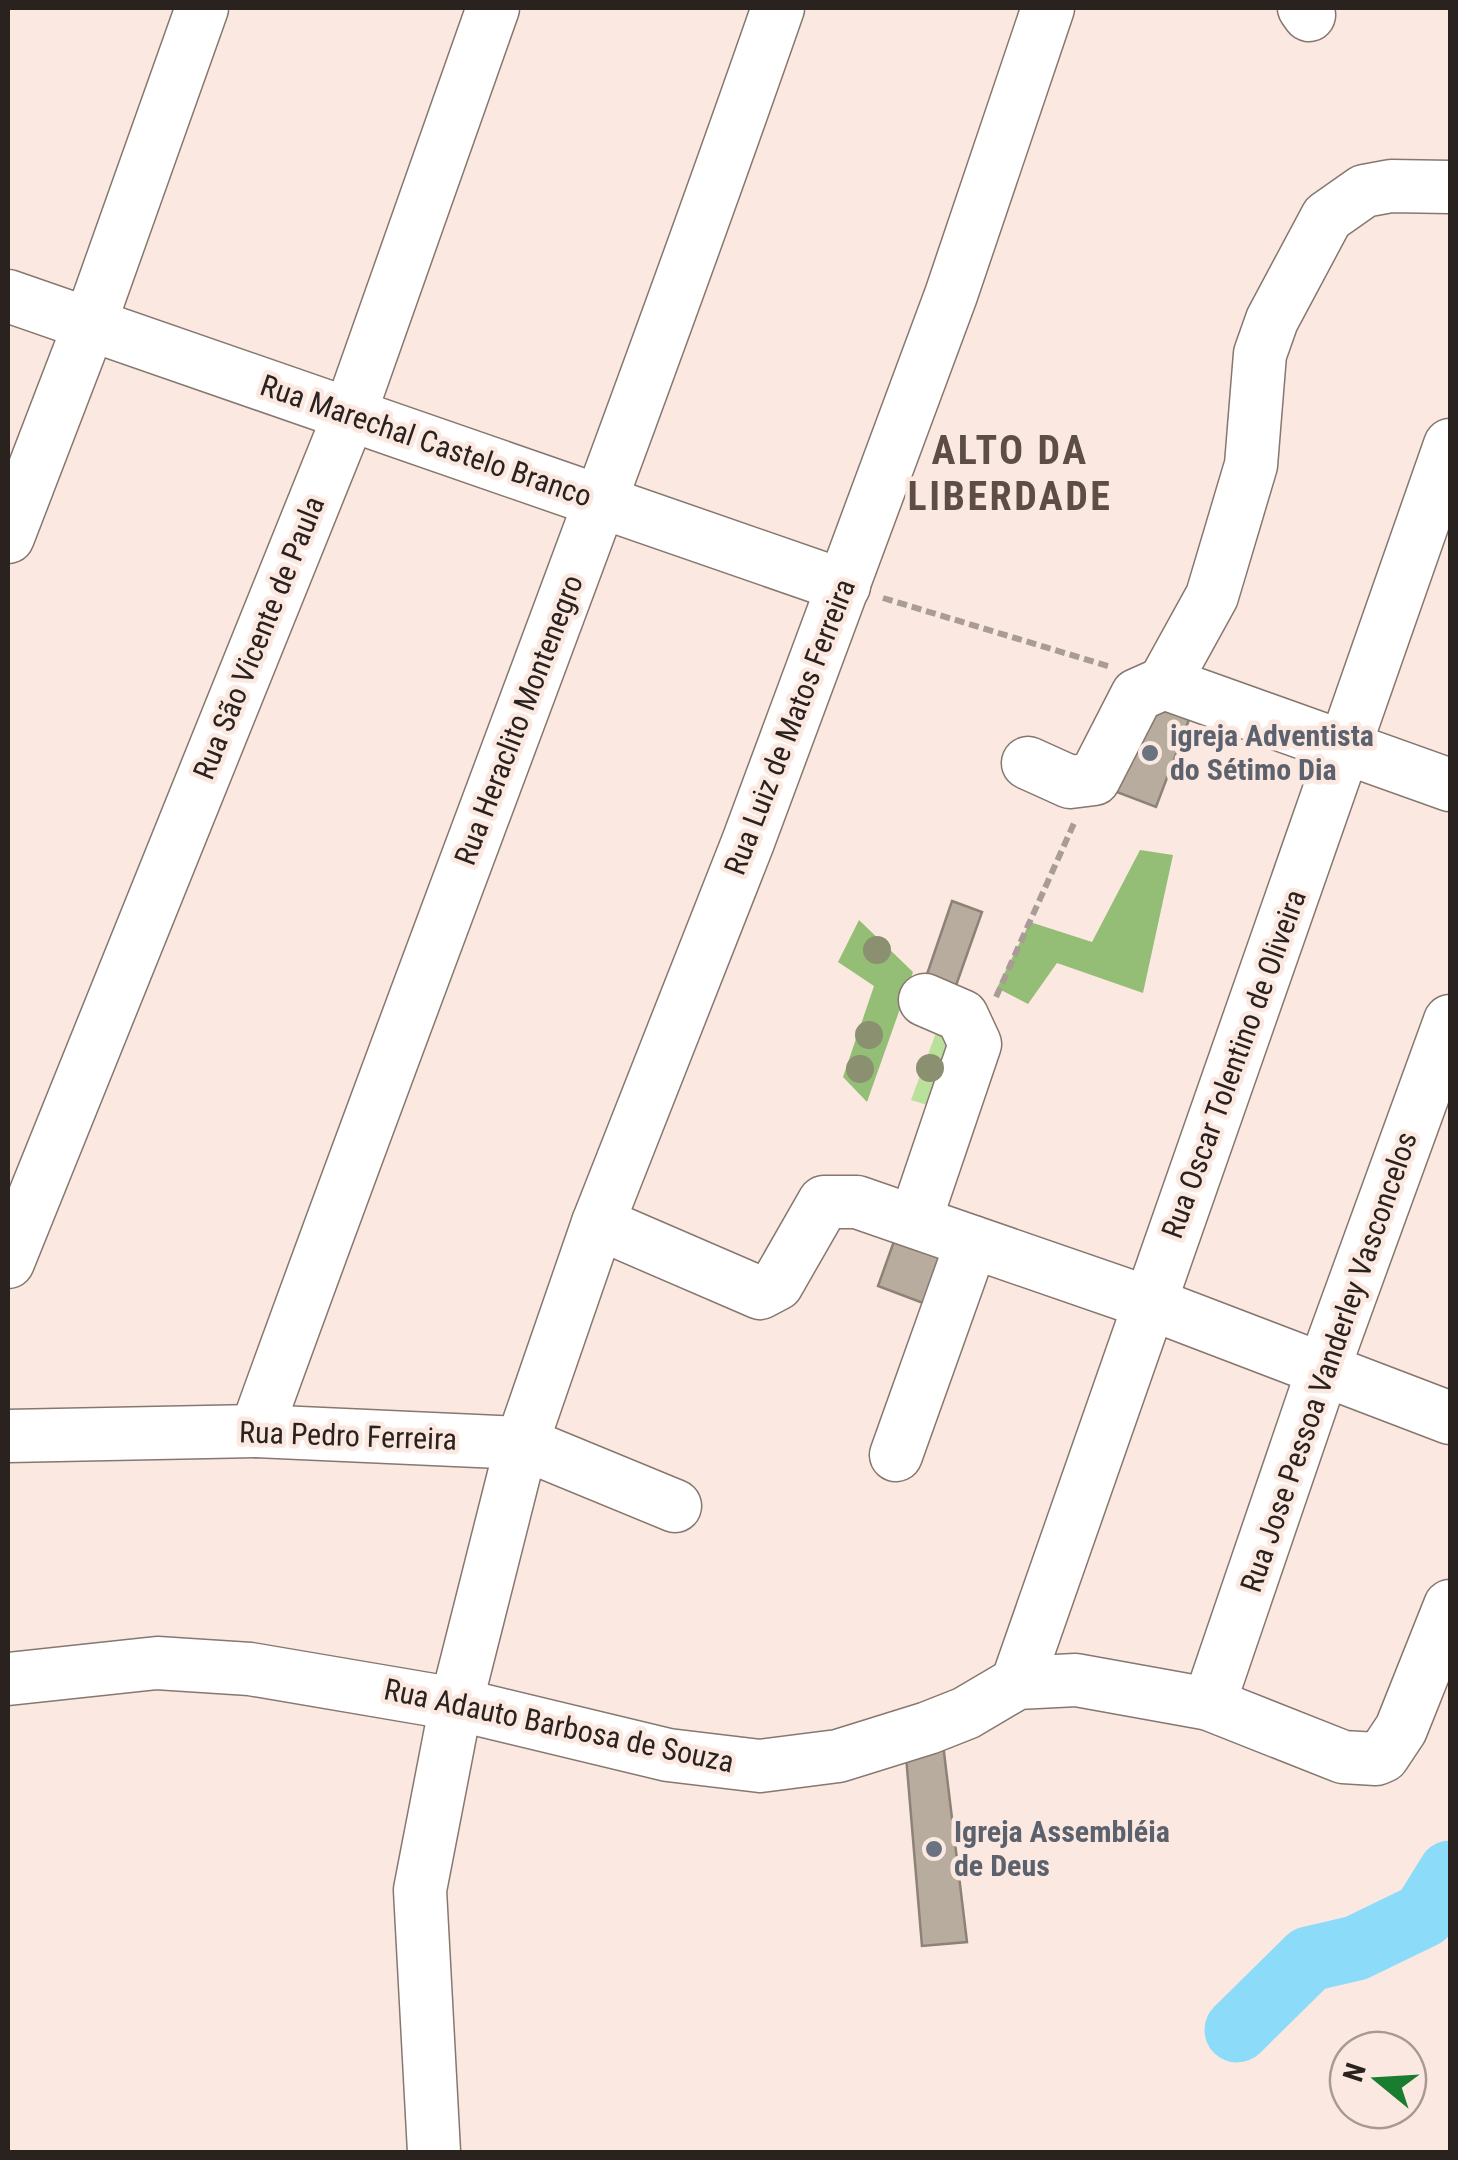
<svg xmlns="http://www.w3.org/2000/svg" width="1458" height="2160" font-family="'Roboto Condensed',sans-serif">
	<rect width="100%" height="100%" fill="#fbe9e1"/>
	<path fill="#b9e19b" d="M 940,1022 L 971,1045 L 947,1111 L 911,1100 Z"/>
	<g fill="#94be75">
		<path d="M 1140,850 L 1173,855 L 1143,993 L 1057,963 L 1028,1004 L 997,988 L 1030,922 L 1092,942 Z"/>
		<path d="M 859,920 L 913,972 L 867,1102 L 843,1077 L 874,986 L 838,962 Z"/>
	</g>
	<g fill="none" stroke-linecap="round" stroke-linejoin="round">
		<path stroke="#8cdcf9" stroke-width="65" d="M 1237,2030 L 1309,1959 L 1356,1948 L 1424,1915 L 1450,1873"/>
	</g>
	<g fill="#b8ac9f" stroke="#8d8276" stroke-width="2.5">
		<path d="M 1143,700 L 1190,717 L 1156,807 L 1109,789 Z"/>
		<path d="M 952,901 L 982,912 L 953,994 L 923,986 Z"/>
		<path d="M 898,1230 L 948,1248 L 928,1305 L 878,1286 Z"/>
		<path d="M 943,1744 L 967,1942 L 922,1946 L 906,1756 Z"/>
	</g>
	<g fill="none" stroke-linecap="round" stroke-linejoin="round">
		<defs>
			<g id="minor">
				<path d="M 1304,8 L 1309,15"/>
				<path d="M 8,296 L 844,586"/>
				<path d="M 8,537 L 89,326 L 202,8"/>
				<path d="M 1164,683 L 1450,785"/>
				<path d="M 1028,763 L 1070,782 L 1094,779 L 1137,695 L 1164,683 L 1212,596 L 1251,465 L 1260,354 L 1272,320 L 1327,217 L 1364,191 L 1391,186 L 1450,187"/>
				<path d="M 915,1221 L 975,1044 L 962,1016 L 925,1000"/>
				<path d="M 598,1223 L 760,1293 L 777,1284 L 824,1202 L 857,1202 L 1149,1303 L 1450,1418"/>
				<path d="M 8,1262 L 349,416 L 493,8"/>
				<path d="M 256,1431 C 427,956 612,485 778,8"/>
				<path d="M 8,1436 L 256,1431 L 522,1443 L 675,1506"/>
				<path d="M 896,1455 L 972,1242"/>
				<path d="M 8,1679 L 157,1663 L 250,1669 L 456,1704 L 668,1755 L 760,1766 L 838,1756 L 928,1728 L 966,1713 L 1017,1683 L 1076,1680 L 1209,1704 L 1343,1757 L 1376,1759 L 1383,1756 L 1401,1729 L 1450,1606"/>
				<path d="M 1017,1683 L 1450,445"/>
				<path d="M 1209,1704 L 1323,1370 L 1450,1021"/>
				<path d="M 434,2152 L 420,1890 L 456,1704 L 522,1443 L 598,1223 L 748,842 L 951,295 L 1048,8"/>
			</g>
		</defs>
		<use href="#minor" stroke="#86776f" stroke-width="55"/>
		<g stroke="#a99b95" stroke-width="6" stroke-dasharray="10 5" stroke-linecap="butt">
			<path d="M 883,598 L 1111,667"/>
			<path d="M 996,997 L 1075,821"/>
		</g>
		<use href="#minor" stroke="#fff" stroke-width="52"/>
	</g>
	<g fill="#8a9070">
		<circle cx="877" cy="950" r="14"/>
		<circle cx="869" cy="1035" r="14"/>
		<circle cx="930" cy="1068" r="14"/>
		<circle cx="860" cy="1069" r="14"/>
	</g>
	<g fill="#6b7280" stroke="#fbe9e1" stroke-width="4">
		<circle cx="1150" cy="753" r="10"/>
		<circle cx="934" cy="1849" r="10"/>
	</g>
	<g text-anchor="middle" stroke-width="9" stroke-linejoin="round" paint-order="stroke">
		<g font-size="30" fill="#29221f" stroke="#fbe9e1">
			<text transform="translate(426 441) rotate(19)" y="10">Rua Marechal Castelo Branco</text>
			<text transform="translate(259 638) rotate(-68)" y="10">Rua São Vicente de Paula</text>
			<text transform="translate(519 720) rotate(-69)" y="10">Rua Heraclito Montenegro</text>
			<text transform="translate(790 727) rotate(-69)" y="10">Rua Luiz de Matos Ferreira</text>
			<text transform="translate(1234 1064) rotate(-70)" y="10">Rua Oscar Tolentino de Oliveira</text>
			<text transform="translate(1329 1362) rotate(-71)" y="10">Rua Jose Pessoa Vanderley Vasconcelos</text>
			<text transform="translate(348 1436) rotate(2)" y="10">Rua Pedro Ferreira</text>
			<text transform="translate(559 1726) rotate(12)" y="10">Rua Adauto Barbosa de Souza</text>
		</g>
		<g font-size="30" font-weight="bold" fill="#5b616d" stroke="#fbe9e1" text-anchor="start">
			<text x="1170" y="746">igreja Adventista<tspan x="1170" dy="34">do Sétimo Dia</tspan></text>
			<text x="954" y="1842">Igreja Assembléia<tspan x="954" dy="34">de Deus</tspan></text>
		</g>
		<g font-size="40" font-weight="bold" letter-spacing="2.5" fill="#5c4d46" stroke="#fbe9e1">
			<text x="1010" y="464">ALTO DA<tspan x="1010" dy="46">LIBERDADE</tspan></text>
		</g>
	</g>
	<rect width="1458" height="2160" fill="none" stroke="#29221f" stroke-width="20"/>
	<g transform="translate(1378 2080) rotate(288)"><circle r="48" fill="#fbe9e1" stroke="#a79993" stroke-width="2.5"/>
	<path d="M0-8L18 38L0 25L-18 38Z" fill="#197c2f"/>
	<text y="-15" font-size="28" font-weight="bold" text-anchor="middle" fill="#29221f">N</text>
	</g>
</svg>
